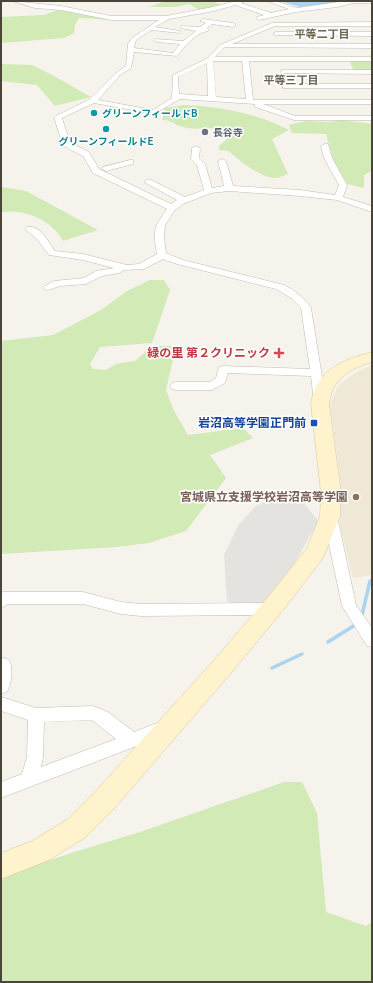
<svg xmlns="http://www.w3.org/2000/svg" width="373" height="983" font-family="Ubuntu,'Noto Sans JP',sans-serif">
	<rect width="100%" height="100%" fill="#f6f3ec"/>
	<path fill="#efe8d6" d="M 372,365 L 372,575 L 353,578 L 340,526 L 339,469 L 330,405 L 338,386 L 355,373 Z"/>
	<g fill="#d2eab5">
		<path d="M 165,1 L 213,1 L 221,5 L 200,10 L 189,4 L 175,7 L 149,7 Z"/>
		<path d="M 57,10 L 113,20 L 79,18 L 75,25 L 74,33 L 64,38 L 1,43 L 1,17 L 44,15 Z"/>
		<path d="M 349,60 L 372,60 L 372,71 L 354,71 Z"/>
		<path d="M 1,64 L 32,65 L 52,75 L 91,97 L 55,106 L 37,85 L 1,81 Z"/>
		<path d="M 183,105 C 217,106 260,114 289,130 L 272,139 L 288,174 C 284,175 279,178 276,178 C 262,179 238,160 229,151 L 219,150 L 219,146 L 233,134 C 213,123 201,132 183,127 C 174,125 172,120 162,120 L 165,108 Z"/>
		<path d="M 342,120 L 372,124 L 372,171 L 364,175 L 364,188 L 347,184 L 333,159 L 326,134 L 292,133 L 289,125 L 306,121 L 330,122 Z"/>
		<path d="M 1,187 L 26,191 L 98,230 L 63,241 C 51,219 25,209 1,212 Z"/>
		<path d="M 150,280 L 164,280 L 170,290 L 152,343 L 100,347 L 90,364 L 93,369 L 106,370 L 116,364 L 135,361 L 152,346 L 176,346 L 166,390 L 174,411 L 188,435 L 243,428 L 253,438 L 210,455 L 226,478 L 186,531 L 149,543 L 117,547 L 1,554 L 1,341 L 53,335 L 101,310 L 127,291 Z"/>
		<path d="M 284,782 L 302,782 L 317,813 L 326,912 L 366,926 L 372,922 L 372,982 L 1,982 L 1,877 L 74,852 L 137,833 Z"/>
	</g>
	<path fill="#e5e3e0" d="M 297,495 L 317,519 L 317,524 L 290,571 L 268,603 L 234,605 L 227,601 L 224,555 L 239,524 L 256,506 L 271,499 Z"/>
	<path fill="#a9d4f2" d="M 279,1 L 341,1 L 338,3 L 300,7 Z"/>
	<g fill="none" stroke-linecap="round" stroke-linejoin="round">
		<g stroke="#a9d4f2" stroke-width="3.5">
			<path d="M 362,615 L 370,581 L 372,580"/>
			<path d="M 328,642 L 355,625"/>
			<path d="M 272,668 L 302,654"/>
		</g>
		<defs>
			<g id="street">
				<path d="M 12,1 L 61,6 L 111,16 L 166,16 L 213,7 L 236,1 L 245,1 L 241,3 L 271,13 L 289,9 L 266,1 L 275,1 L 297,8 L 346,1 L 372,1 L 371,3 L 353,3 L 337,7 L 296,12 L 259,20 L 256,18 L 257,17 L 264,15 L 235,5 L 214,11 L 169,19 L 155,27 L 180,31 L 180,33 L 151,30 L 136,40 L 134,48 L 173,53 L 180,44 L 157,42 L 154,40 L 155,39 L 183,41 L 196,31 L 181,28 L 181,26 L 200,27 L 206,23 L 200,21 L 203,19 L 233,23 L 236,25 L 233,27 L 212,24 L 207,28 L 209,30 L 208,31 C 195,33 185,46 177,56 L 134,52 L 131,68 L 120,75 L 98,100 L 153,110 L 172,98 L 173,75 L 208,58 L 220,45 L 272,23 L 372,22 L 372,26 L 275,26 L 232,44 L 372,44 L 372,48 L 225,47 L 215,57 L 372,57 L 372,61 L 249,61 L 253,100 L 372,100 L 372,104 L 263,104 L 295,116 L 372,116 L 372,120 L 294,120 L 255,107 L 255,104 L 180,99 L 154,114 L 94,103 L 62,118 L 69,140 L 75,145 L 89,152 L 99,169 L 171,204 L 177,200 L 144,182 L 148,179 L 151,180 L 185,197 L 204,190 L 197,165 L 191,159 L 192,148 L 196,146 L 200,148 L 199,158 L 205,164 L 212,188 L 224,186 L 218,161 L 222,159 L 226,161 L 233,186 L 300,190 L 335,195 L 339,185 L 324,158 L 321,146 L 325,144 L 328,144 L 332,158 L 347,185 L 343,197 L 372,206 L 372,212 L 337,200 L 300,196 L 229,191 L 211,193 L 183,204 L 175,210 L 165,225 L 164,238 L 166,253 L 183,260 L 284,285 C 295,291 304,297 311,308 L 326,402 L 324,405 L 316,405 L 314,402 L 311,376 L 228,373 L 225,383 L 212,390 L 176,390 L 172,389 L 170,386 L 172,383 L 176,382 L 210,382 L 216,378 L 219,367 L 223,366 L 310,369 L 301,308 L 291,298 L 276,289 L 177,264 L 163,259 L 144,269 L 124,270 L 119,273 L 102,276 L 86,284 L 60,286 L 48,290 L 44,289 L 43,287 L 54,281 L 84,278 L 96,271 L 114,268 L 83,260 L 49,255 L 37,239 L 25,229 L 27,227 C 39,224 49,242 55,251 L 83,254 L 127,265 L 139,264 L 157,254 C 153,230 153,229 167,209 L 93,173 L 83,156 L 69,149 L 62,143 L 54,117 L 90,99 L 116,73 L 126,66 L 128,44 L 132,38 L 159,20 L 111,20 L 61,10 L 35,8 ZM 213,61 L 242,61 L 246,99 L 216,97 ZM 207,63 L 208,96 L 179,94 L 178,77 Z"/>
				<path d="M 276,32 L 372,32 L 372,36 L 274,35 L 274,33 Z"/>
				<path d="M 283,70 L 372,70 L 372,74 L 281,73 L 281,71 Z"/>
				<rect x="283" y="84" width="89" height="4"/>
				<path d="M 130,160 L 133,160 L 133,164 L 106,171 L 102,169 L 103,167 Z"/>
				<path d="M 330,511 L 335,513 L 337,516 L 356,605 L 372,628 L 372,647 L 367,646 L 342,606 L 323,516 L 325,513 Z"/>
				<path d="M 4,592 L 83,592 L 121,602 L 141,604 L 271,603 L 276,605 L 278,609 L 276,613 L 271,615 L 141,616 L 121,614 L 83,604 L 8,604 L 1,608 L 1,593 Z"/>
				<path d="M 4,658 L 9,660 C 14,669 11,684 7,692 L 1,694 L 1,659 Z"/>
				<path d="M 1,697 L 36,708 L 93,706 L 108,712 L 134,732 L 162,721 L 168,724 L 170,729 L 168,734 L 1,798 L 1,782 L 22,774 L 27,757 L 28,720 L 1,711 ZM 92,720 L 116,739 L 41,767 L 43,757 L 44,722 Z"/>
			</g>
			<path id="secondary" d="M 372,352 L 372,362 C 349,369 332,379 329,404 L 341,493 L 340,516 L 323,558 L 284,609 L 231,673 L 112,811 L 86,837 L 49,860 L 1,879 L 1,853 L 32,841 L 68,819 L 94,793 L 215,659 L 268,597 L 307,548 L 320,516 L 321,493 L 311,404 C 316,370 342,360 372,352 Z"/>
		</defs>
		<use href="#street" stroke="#c2bbae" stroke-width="1"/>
		<use href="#secondary" stroke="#d6c79b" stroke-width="1"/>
		<use href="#street" fill="#fff" fill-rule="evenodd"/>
		<use href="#secondary" fill="#fff3cd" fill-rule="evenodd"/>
	</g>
	<g fill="#0f9aa8" stroke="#fff" stroke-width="1.5">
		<circle cx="94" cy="113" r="4"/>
		<circle cx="106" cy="129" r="4"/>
	</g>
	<circle fill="#6b7280" stroke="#fff" stroke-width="1.5" cx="205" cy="132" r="4"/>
	<path fill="#e0444e" stroke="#fff" stroke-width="1.5" d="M277 347h4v4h4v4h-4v4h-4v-4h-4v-4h4z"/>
	<rect fill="#1a4fb4" stroke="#fff" stroke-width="1.5" x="310" y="419" width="8" height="8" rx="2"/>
	<circle fill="#8d6e63" stroke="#fff" stroke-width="1.5" cx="356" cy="497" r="4"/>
	<g text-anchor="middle" stroke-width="3" stroke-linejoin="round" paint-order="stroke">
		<g font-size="10" font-weight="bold" fill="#0d838f" stroke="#fff" text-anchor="start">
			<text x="102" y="117">グリーンフィールドB</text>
			<text x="106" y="145" text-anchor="middle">グリーンフィールドE</text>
		</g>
		<g font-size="10" font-weight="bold" fill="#5b616d" stroke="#fff" text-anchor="start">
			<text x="213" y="136">長谷寺</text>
		</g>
		<g font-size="11" font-weight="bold" fill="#6e6250" stroke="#fff">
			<text x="322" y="38">平等二丁目</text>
			<text x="291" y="84">平等三丁目</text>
		</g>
		<g font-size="12" font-weight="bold" fill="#be3a42" stroke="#fff" text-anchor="end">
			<text x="270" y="357">緑の里 第２クリニック</text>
		</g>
		<g font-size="12" font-weight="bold" fill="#164399" stroke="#fff" text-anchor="end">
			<text x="306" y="427">岩沼高等学園正門前</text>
		</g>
		<g font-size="12" font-weight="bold" fill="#785e54" stroke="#fff" text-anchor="end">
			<text x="348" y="501">宮城県立支援学校岩沼高等学園</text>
		</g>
	</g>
	<rect width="373" height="983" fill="none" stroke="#4b4439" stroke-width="4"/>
</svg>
